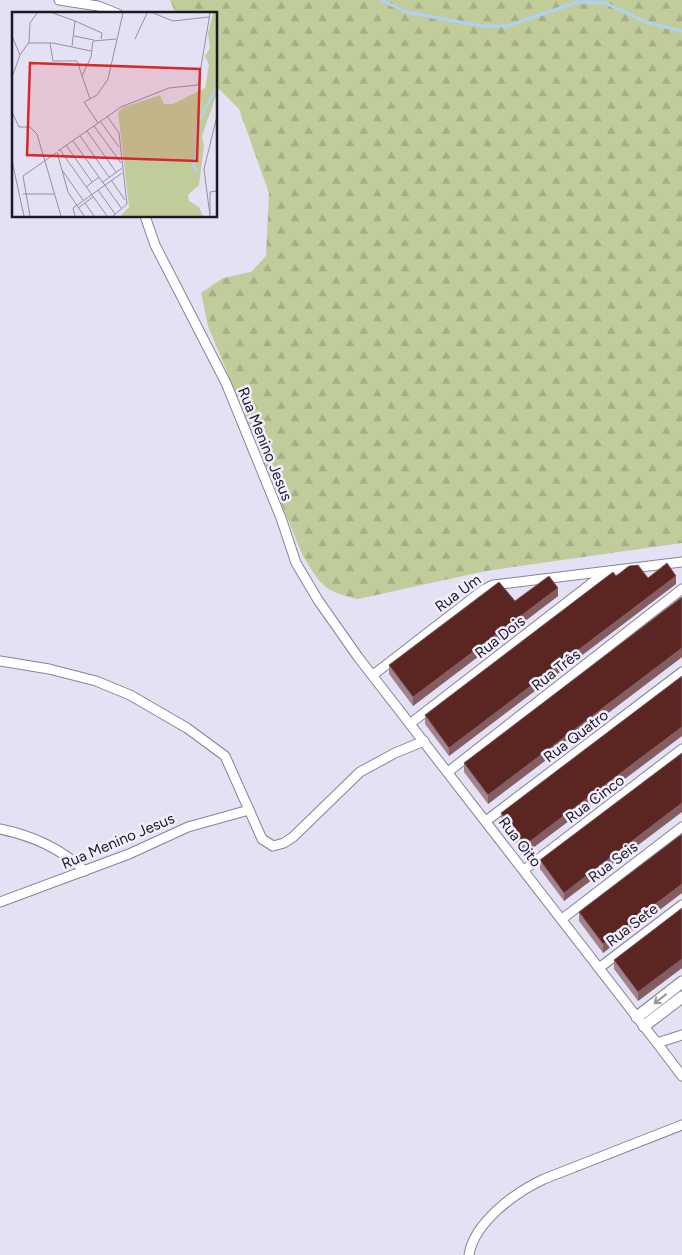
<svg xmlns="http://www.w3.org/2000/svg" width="682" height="1255" font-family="Figtree,sans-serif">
	<defs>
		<pattern id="forest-firs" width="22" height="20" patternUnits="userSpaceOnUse" patternTransform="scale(1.25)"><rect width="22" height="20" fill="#c0cd9b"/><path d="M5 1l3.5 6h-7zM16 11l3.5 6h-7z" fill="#a4af85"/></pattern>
	</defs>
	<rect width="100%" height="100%" fill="#e5e1f5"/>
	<path fill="url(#forest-firs)" d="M 170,0 L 682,0 L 682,543 L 486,571 L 358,599 C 324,592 320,584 303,556 L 208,326 L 201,293 L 223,278 L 251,272 L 266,256 L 269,193 L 239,109 L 216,86 L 216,14 L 176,14 Z"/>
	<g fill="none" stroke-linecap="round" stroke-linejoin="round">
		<path stroke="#b0d0f7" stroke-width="3" d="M 381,0 L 406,12 L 482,26 L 507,26 L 578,2 L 605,3 L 649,23 L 682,31"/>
		<defs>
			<g id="minor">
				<path d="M 59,0 L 98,6 L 118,14"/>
				<path d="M 145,216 L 155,245 L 226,383 L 281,518 L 296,563 L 318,600 L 358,657 L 657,1043 L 682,1035"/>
				<path d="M 0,661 L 49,669 L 96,681 L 130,695 L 187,728 L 225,756 L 262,839 L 273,846 L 284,843 L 293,837 L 360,772 L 395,753 L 424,741"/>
				<path d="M 373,675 L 483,590 L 493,585 L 682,562"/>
				<path d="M 411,723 L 606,572"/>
				<path d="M 448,772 L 682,589"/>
				<path d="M 486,821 L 682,672"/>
				<path d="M 0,829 C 33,836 60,848 85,871"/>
				<path d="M 524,870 L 682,749"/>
				<path d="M 0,902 L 129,854 L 188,827 L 249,810"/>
				<path d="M 562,919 L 682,827"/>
				<path d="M 599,968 L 682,905"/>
				<path d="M 657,1043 L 682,1076"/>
				<path d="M 469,1255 C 474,1222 516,1192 544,1179 L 682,1125"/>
			</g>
			<g id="tertiary">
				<path d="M 637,1017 L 682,982"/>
				<path d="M 644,1026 L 682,997"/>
			</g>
		</defs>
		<use href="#minor" stroke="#878396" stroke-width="11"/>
		<use href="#tertiary" stroke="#878396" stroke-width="13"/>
		<use href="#minor" stroke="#fff" stroke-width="9"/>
		<use href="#tertiary" stroke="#fff" stroke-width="11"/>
	</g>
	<g fill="#a0838c">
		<path d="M 616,576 L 648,578 L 676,584 L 449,756 L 425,724 L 425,715 Z"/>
		<path d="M 558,596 L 413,706 L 389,674 L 389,665 L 515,601 Z"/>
		<path d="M 682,597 L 682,657 L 488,804 L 464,772 L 464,763 Z"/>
		<path d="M 682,676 L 525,854 L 501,822 L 501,813 Z"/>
		<path d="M 682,753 L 564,901 L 540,869 L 540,860 Z"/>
		<path d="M 682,834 L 603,953 L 579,921 L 579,912 Z"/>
		<path d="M 682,908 L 682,968 L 638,1001 L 614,969 L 614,960 Z"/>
	</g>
	<g fill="#845d61">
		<path d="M 676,576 L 676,584 L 449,756 L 449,748 Z"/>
		<path d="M 558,588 L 558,596 L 413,706 L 413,697 Z"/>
		<path d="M 682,648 L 682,657 L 488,804 L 488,795 Z"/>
		<path d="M 682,727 L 682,736 L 525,854 L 525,845 Z"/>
		<path d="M 682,803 L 682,812 L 564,901 L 564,893 Z"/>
		<path d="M 682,884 L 682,893 L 603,953 L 603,944 Z"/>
		<path d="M 682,959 L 682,968 L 638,1001 L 638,992 Z"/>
	</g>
	<g fill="#5b2522" stroke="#845d61">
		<path d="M 667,563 L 676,576 L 449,748 L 425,715 L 613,572 L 616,576 L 629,566 L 638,565 L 648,578 Z"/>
		<path d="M 549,576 L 558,588 L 413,697 L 389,665 L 499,582 L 515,601 Z"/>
		<path d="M 682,597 L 682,648 L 488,795 L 464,763 Z"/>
		<path d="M 682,676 L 682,727 L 525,845 L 501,813 Z"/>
		<path d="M 682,753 L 682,803 L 564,893 L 540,860 Z"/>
		<path d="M 682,834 L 682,884 L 603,944 L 579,912 Z"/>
		<path d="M 682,908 L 682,959 L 638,992 L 614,960 Z"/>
	</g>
	<defs><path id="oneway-shaft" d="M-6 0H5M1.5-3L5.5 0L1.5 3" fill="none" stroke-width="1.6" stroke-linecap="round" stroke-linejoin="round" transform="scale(1.25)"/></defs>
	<use stroke="#98989b" href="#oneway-shaft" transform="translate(660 999) rotate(142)"/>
	<g text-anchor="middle" stroke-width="5" stroke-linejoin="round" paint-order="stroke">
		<g font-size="15" fill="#1b1a21" stroke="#f2eeff">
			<text transform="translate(265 444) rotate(68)" y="5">Rua Menino Jesus</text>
			<text transform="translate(458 593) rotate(-36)" y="5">Rua Um</text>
			<text transform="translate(500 637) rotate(-38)" y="5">Rua Dois</text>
			<text transform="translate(556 670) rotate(-38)" y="5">Rua Três</text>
			<text transform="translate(576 736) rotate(-37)" y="5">Rua Quatro</text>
			<text transform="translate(595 799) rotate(-37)" y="5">Rua Cinco</text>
			<text transform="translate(118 841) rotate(-23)" y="5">Rua Menino Jesus</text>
			<text transform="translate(520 842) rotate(52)" y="5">Rua Oito</text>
			<text transform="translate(613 862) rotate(-37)" y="5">Rua Seis</text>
			<text transform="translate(632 925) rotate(-37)" y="5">Rua Sete</text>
		</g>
	</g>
	<g transform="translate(12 12)">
		<rect width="205" height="205" fill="#e5e1f5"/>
		<path d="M 201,1 L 205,1 L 205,81 L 190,124 L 192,134 L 187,173 L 176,183 L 177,189 L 187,195 L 191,204 L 109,204 L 117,195 L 106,100 L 112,95 L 148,83 L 152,92 L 161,92 L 193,76 L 197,53 L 193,44 L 198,36 L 196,21 Z" fill="#c0cd9b"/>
		<path fill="none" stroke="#b0d0f7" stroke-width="2.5" d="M 185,161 L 181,152 L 185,139 L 185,112 L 205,75"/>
		<path fill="none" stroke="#9491a0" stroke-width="1" d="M 41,1 L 63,9 L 60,34M 141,1 L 161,9 L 197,5M 63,9 L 90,21 L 89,27M 0,24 L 8,43 L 0,65M 62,24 L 82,28M 123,27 L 135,1M 16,31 L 41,31 L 79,39M 38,31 L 41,49 L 65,49 L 78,87M 8,43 L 17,30 L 18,11 L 25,1M 70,64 L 79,45 L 81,29 L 104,27M 0,100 L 7,115 L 18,115 L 25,122 L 49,204M 95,104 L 107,121 L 115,192 L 101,204M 88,109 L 107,135M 86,111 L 72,90 L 85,83 L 96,67 L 111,1M 82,114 L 109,151M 75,119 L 104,160M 68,124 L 97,165M 61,129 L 110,197M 54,133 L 80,170M 48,138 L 95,204M 46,139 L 109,95 L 157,76 L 186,73 L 198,1M 45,140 L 56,180 L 72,204M 0,149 L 12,204M 50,158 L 71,188M 99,168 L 113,188M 91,170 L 110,156M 74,175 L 87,165M 86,178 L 103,202M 11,182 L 42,182M 73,191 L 82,204M 66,196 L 81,185M 198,202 L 198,180 L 205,179M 18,204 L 11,164 L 44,141M 63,204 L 61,196 L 110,161M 198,204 L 192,157 L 205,104"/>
		<path fill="#d62828" fill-opacity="0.15" stroke="#d62828" stroke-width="2.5" d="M 18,51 L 188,57 L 185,149 L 15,143 Z"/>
		<rect width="205" height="205" fill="none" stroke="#1b1a21" stroke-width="2.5"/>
	</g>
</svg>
